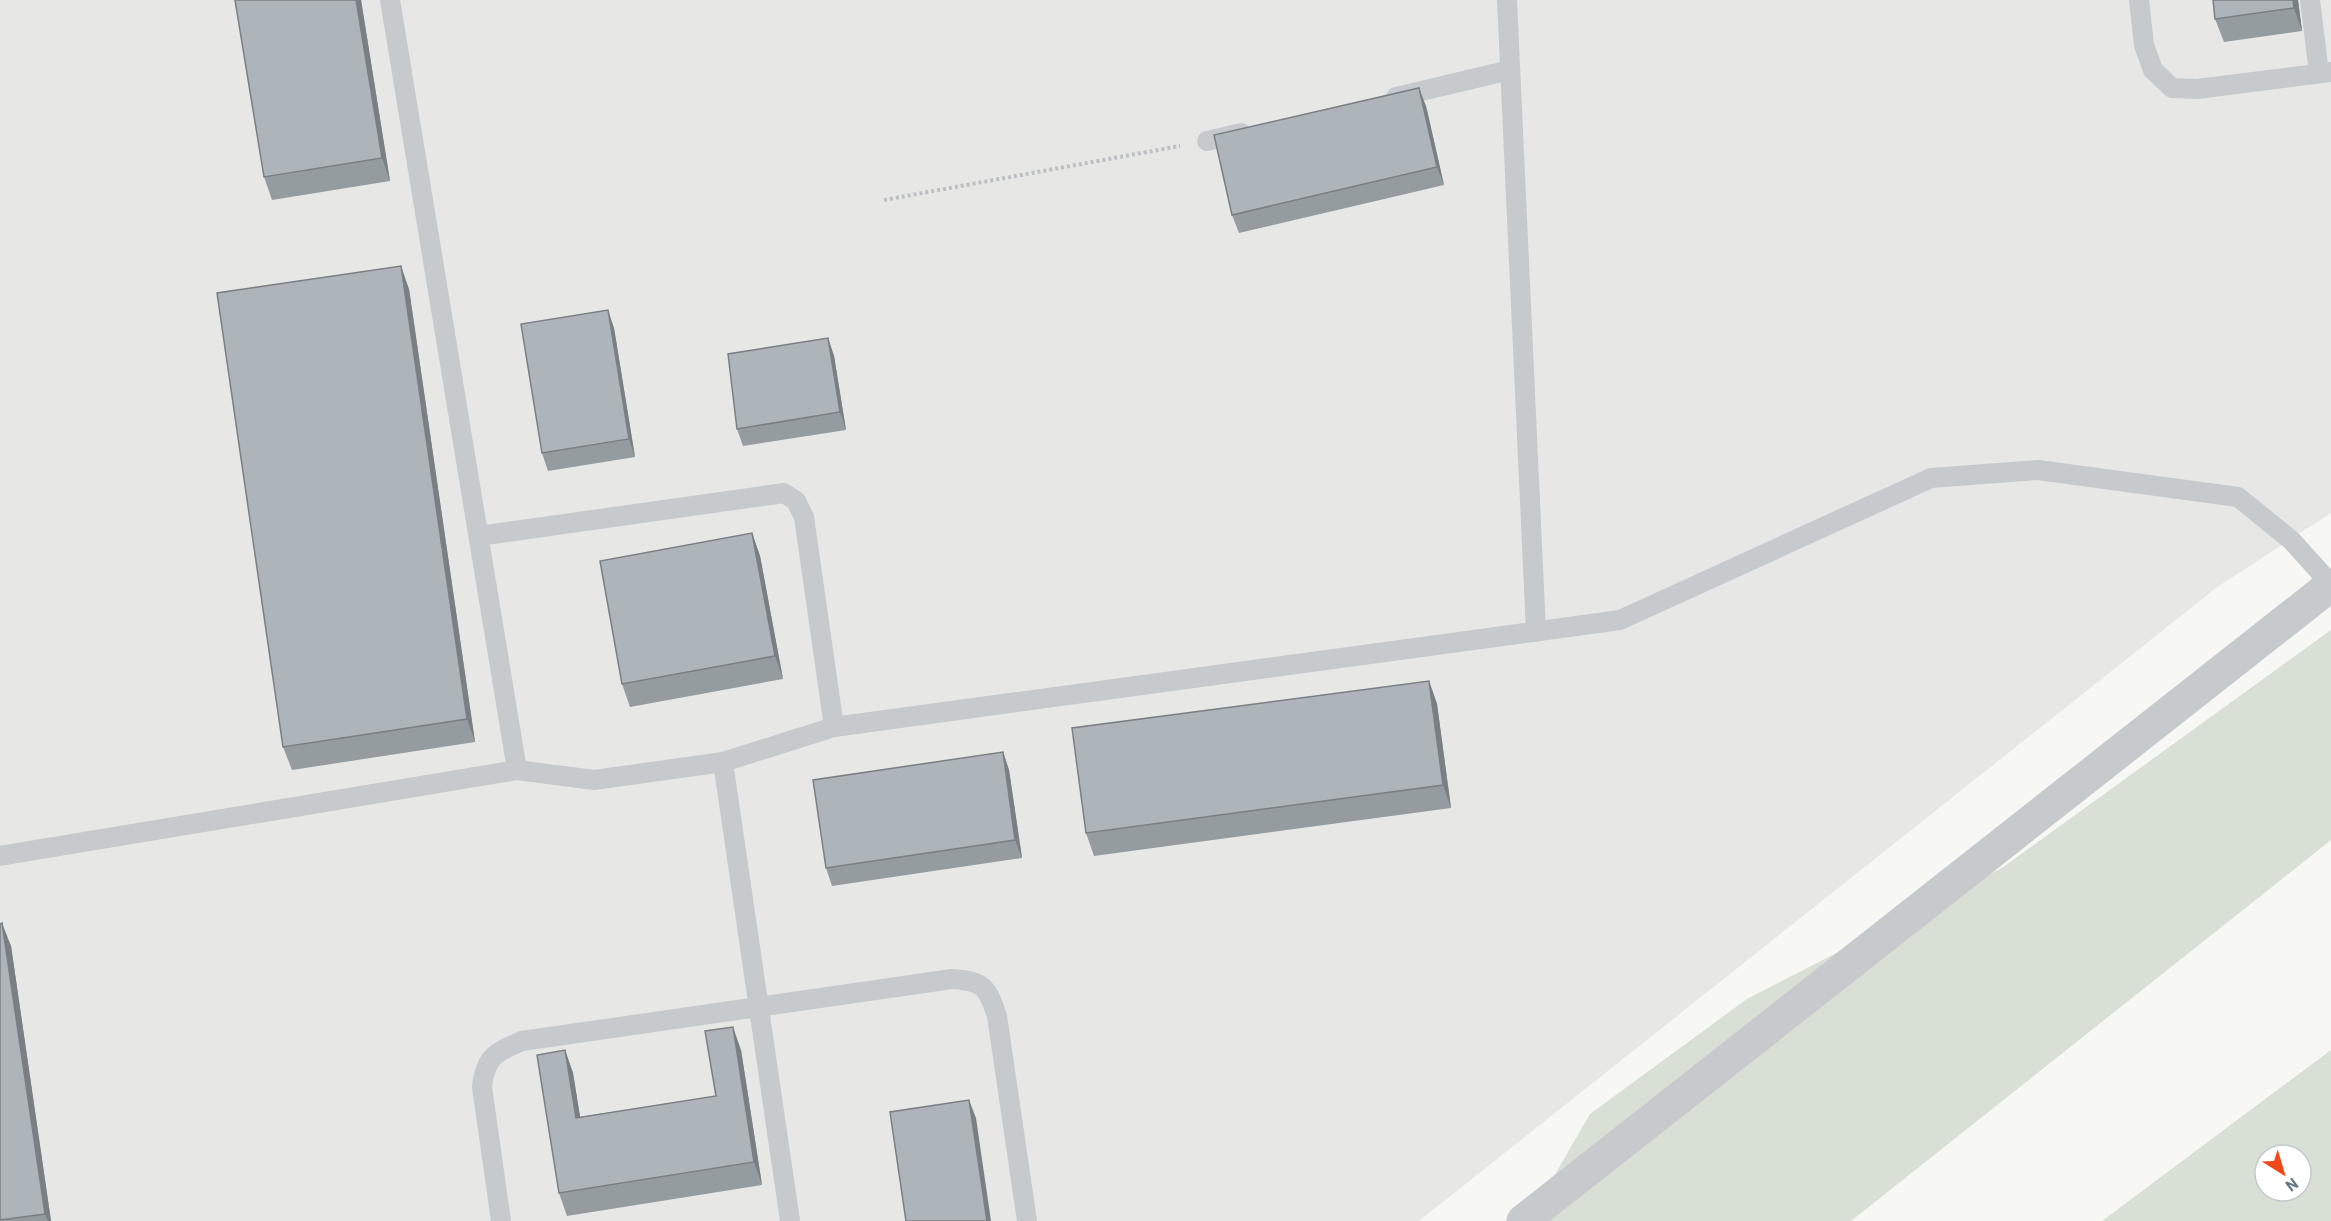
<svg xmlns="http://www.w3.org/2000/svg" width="2331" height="1221" font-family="Barlow,sans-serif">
	<rect width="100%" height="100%" fill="#f7f7f3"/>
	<path fill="#e7e8e6" d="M 0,0 L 2331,0 L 2331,513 L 2216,588 L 1419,1221 L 0,1221 Z"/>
	<g fill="#d8dfd4" fill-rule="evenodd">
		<path d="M 2331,630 L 2331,840 L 1851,1221 L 1528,1221 L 1590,1114 L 1747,999 L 2002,868 Z"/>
		<path d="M 2331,1050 L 2331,1221 L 2102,1221 ZM 2265,1155 L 2301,1155 L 2301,1191 L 2265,1191 Z"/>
	</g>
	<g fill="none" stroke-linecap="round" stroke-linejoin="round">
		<path stroke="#bdc0c2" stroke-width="4" stroke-dasharray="3 3" stroke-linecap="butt" d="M 884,200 L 1180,146"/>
		<g stroke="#c6cacd" stroke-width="20">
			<path d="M 390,0 L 517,770"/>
			<path d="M 1507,0 L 1536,632"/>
			<path d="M 2139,0 L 2144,45 L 2153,70 L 2172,88 L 2197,89 L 2331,72"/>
			<path d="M 2310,0 L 2319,73"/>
			<path d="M 1396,97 L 1510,70"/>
			<path d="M 1207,141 L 1241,133"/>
			<path d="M 479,536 L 784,493 L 796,501 L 804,517 L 834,727"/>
			<path d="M 723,762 L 790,1221"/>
			<path d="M 0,856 L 517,770 L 594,780 L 723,762 L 834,727 L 1620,620 L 1931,478 L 2038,470 L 2238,497 L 2291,540 L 2331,584"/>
			<path d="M 501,1221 L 482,1087 C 485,1057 496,1052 522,1041 L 952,979 C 983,981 987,986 997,1016 L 1027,1221"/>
		</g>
		<path stroke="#c6cacd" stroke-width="33" d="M 1523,1221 L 2331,585"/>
	</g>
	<g fill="#959ca0">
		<path d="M 361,0 L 390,181 L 272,200 L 264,177 Z"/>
		<path d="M 2298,0 L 2302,31 L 2224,42 L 2215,19 Z"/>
		<path d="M 1426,106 L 1444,185 L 1239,233 L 1232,215 Z"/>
		<path d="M 409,289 L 475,742 L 292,770 L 283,747 Z"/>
		<path d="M 614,328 L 635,457 L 548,471 L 542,453 Z"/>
		<path d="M 828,338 L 834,356 L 846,430 L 743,446 L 737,429 Z"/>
		<path d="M 752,533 L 760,556 L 783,679 L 630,707 L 622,684 Z"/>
		<path d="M 1429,681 L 1437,704 L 1451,808 L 1094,856 L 1086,833 Z"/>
		<path d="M 1003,752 L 1009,770 L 1022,858 L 832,886 L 826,868 Z"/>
		<path d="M 0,924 L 11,946 L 51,1221 L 0,1221 Z"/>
		<path d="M 565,1050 L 573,1073 L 580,1117 L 716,1096 L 741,1050 L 762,1185 L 567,1216 L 559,1193 Z"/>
	</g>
	<g fill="#797f82">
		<path d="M 356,0 L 361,0 L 390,181 L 382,158 Z"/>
		<path d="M 2293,0 L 2298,0 L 2302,31 L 2294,8 Z"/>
		<path d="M 1419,88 L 1426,106 L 1444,185 L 1437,167 Z"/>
		<path d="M 401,266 L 409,289 L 475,742 L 467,719 Z"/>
		<path d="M 608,310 L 614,328 L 635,457 L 629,439 Z"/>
		<path d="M 828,338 L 834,356 L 846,430 L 840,412 Z"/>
		<path d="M 752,533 L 760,556 L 783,679 L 775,656 Z"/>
		<path d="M 1429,681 L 1437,704 L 1451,808 L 1443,785 Z"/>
		<path d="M 1003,752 L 1009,770 L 1022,858 L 1015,840 Z"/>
		<path d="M 2,923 L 11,946 L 51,1221 L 48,1221 L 45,1214 Z"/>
		<path d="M 733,1027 L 741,1050 L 762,1185 L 754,1162 Z"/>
		<path d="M 565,1050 L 573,1073 L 584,1141 L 576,1118 Z"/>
		<path d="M 969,1100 L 976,1118 L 991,1221 L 987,1221 Z"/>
	</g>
	<g fill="#adb5ba" stroke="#797f82" stroke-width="1.5">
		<path d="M 235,0 L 356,0 L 382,158 L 264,177 Z"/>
		<path d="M 2213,0 L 2293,0 L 2294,8 L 2215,19 Z"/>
		<path d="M 1419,88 L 1437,167 L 1232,215 L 1214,135 Z"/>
		<path d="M 401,266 L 467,719 L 283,747 L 217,293 Z"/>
		<path d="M 608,310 L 629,439 L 542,453 L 521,324 Z"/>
		<path d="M 828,338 L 840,412 L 737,429 L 728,354 Z"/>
		<path d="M 752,533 L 775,656 L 622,684 L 600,561 Z"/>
		<path d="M 1429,681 L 1443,785 L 1086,833 L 1072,728 Z"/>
		<path d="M 1003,752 L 1015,840 L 826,868 L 813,780 Z"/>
		<path d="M 2,923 L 45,1214 L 0,1220 L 0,924 Z"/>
		<path d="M 733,1027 L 754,1162 L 559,1193 L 537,1055 L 565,1050 L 576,1118 L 716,1096 L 705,1031 Z"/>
		<path d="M 969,1100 L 987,1221 L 906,1221 L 890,1112 Z"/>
	</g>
	<g transform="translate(2283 1173) rotate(143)"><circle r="28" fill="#ffffff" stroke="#c1c9cf" stroke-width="1.5"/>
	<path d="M0-4.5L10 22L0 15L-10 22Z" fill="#ee481b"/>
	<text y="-9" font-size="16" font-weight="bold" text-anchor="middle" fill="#647786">N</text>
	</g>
</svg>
